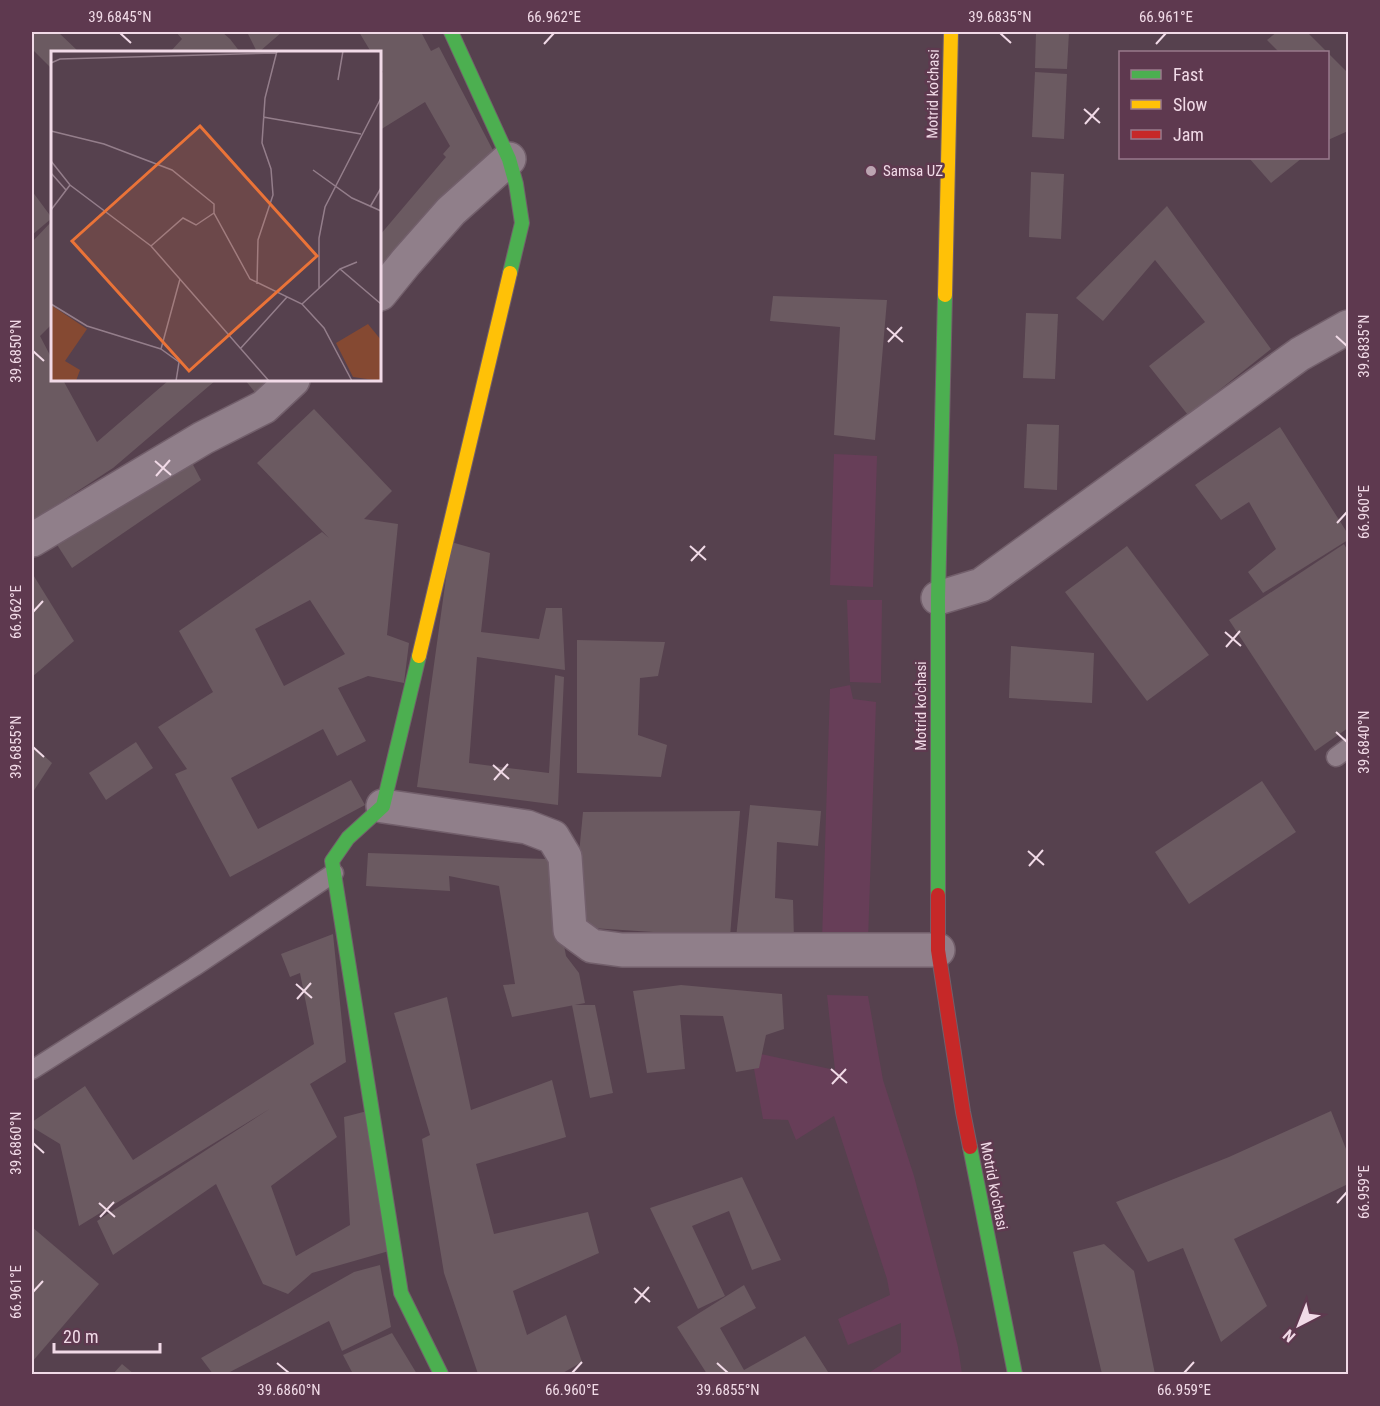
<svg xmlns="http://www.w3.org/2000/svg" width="1380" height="1406" font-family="'Roboto Condensed',sans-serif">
	<rect width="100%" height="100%" fill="#56414e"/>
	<g fill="#673e58">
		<path d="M 834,454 L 877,456 L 873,587 L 830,585 Z"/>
		<path d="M 847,600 L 882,600 L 881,683 L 850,682 Z"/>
		<path d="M 850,685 L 853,699 L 876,702 L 868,941 L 822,940 L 830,689 Z"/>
		<path d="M 827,995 L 868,996 L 883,1080 L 914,1176 L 958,1347 L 962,1374 L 867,1374 L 901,1352 L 901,1323 L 848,1345 L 838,1319 L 890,1295 L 887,1279 L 834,1116 L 796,1140 L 788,1120 L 763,1119 L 751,1052 L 835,1070 Z"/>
	</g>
	<g fill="#6b5a61" fill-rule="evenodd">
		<path d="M 34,32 L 58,32 L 79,52 L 52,52 L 52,69 L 32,49 L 32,35 Z"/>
		<path d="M 176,32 L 222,32 L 230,39 L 240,52 L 170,52 L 182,39 Z"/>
		<path d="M 247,32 L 282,32 L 259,52 L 257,52 Z"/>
		<path d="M 359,32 L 421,32 L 431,51 L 439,47 L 497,158 L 380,286 L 380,235 L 446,157 L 443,154 L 450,146 L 425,102 L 380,130 L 380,74 L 383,72 L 380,67 L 380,52 L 371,52 Z"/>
		<path d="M 1036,32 L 1069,32 L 1067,69 L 1035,68 Z"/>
		<path d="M 1277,32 L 1307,32 L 1348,73 L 1348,131 L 1328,140 L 1328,52 L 1279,52 L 1267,40 Z"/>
		<path d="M 1035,72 L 1067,74 L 1064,139 L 1032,137 Z"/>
		<path d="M 1249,158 L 1302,158 L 1271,183 Z"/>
		<path d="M 1031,172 L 1064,174 L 1061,239 L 1029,237 Z"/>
		<path d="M 32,191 L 52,218 L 32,235 Z"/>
		<path d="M 1167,206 L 1271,349 L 1188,415 L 1149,366 L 1205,322 L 1155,260 L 1103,321 L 1076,298 Z"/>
		<path d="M 52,221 L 52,324 L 40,336 L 52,359 L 52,380 L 63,380 L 97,442 L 169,380 L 216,380 L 113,468 L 32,521 L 32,242 Z"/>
		<path d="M 773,296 L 887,300 L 875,440 L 834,435 L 840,327 L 770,321 Z"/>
		<path d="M 1026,313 L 1058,314 L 1055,379 L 1023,378 Z"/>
		<path d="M 245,380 L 276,380 L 258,396 Z"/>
		<path d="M 314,409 L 392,491 L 364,519 L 398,524 L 387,635 L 409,643 L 404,683 L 368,676 L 338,688 L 366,741 L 337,756 L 323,729 L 231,778 L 258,829 L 351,780 L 365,805 L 230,877 L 175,774 L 187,769 L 158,727 L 213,692 L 179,631 L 322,532 L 329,538 L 257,463 ZM 310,600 L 345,654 L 284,686 L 255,629 Z"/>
		<path d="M 1027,424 L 1059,425 L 1057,490 L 1024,488 Z"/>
		<path d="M 1280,427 L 1348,534 L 1348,540 L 1263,593 L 1248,572 L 1276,549 L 1249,502 L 1221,520 L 1195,485 Z"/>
		<path d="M 189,457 L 201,480 L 72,568 L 54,540 Z"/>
		<path d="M 451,542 L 490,553 L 481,632 L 539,639 L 546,608 L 562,608 L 565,670 L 477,657 L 469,763 L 549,773 L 555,675 L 564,677 L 558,805 L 417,787 Z"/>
		<path d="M 1344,544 L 1348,551 L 1348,728 L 1315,751 L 1229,620 Z"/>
		<path d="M 1127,546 L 1209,655 L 1147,701 L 1065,592 Z"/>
		<path d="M 32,573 L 74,641 L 32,677 Z"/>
		<path d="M 577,640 L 665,642 L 658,676 L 640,678 L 638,735 L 667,745 L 661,777 L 577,773 Z"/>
		<path d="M 1011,646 L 1094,653 L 1092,703 L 1009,698 Z"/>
		<path d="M 136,742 L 153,768 L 106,800 L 89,773 Z"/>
		<path d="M 32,745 L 52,763 L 33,792 L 32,791 Z"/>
		<path d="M 1262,781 L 1296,832 L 1189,904 L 1155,852 Z"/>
		<path d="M 750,805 L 821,811 L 818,846 L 777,842 L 775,898 L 793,900 L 794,941 L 736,938 Z"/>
		<path d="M 740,811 L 730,937 L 576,927 L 576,885 L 583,812 Z"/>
		<path d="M 368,853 L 548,859 L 566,956 L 579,973 L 585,1003 L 512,1017 L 503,985 L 515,984 L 499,886 L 449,876 L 450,891 L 366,886 Z"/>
		<path d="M 333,934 L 346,1062 L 310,1084 L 337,1137 L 271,1186 L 296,1256 L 350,1225 L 344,1117 L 371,1110 L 396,1249 L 312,1273 L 288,1294 L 263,1284 L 216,1184 L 113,1255 L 97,1221 L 271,1108 L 79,1226 L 60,1144 L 32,1127 L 32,1122 L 85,1086 L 133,1160 L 314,1044 L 300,973 L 290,977 L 281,954 Z"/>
		<path d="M 681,985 L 782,994 L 784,1029 L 766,1035 L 759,1068 L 736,1072 L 723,1016 L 680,1015 L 685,1069 L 647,1073 L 633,991 Z"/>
		<path d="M 447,997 L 471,1110 L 552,1080 L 566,1137 L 476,1164 L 494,1234 L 588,1212 L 599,1253 L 513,1291 L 527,1335 L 566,1315 L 582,1362 L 561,1374 L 478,1374 L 444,1273 L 422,1139 L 430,1135 L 394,1013 Z"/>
		<path d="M 572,1005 L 595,1005 L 613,1093 L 590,1098 Z"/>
		<path d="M 1331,1111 L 1348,1154 L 1348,1184 L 1234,1239 L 1267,1306 L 1221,1342 L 1183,1248 L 1148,1262 L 1116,1202 L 1229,1157 Z"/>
		<path d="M 742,1177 L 781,1260 L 752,1270 L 729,1211 L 692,1226 L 725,1296 L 698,1309 L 650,1208 Z"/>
		<path d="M 32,1227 L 99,1284 L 32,1362 Z"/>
		<path d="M 1104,1244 L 1134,1271 L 1155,1374 L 1102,1374 L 1073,1252 Z"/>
		<path d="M 380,1265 L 391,1327 L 342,1351 L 329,1321 L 226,1374 L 213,1374 L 201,1358 L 354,1272 Z"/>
		<path d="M 744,1285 L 756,1308 L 720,1328 L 744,1370 L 805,1336 L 828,1372 L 823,1374 L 707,1374 L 677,1327 Z"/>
		<path d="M 392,1333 L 417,1374 L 353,1374 L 343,1355 Z"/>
		<path d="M 122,1364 L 134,1374 L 113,1374 Z"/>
	</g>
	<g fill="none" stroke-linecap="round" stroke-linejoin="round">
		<defs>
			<g id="lane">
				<path d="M 1336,757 L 1348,748"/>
				<path d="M 32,1070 L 194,967 L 334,873"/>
			</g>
			<g id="street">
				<path d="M 380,294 L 406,262 L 451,211 L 509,159"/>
				<path d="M 32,540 L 203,438 L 264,407 L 293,380"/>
				<path d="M 938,598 L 981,585 L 1300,354 L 1348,327"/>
				<path d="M 383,806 L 527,827 L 553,837 L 565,857 L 570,930 L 592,946 L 622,950 L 938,950"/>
			</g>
			<g id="fast">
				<path d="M 451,32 L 509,159 L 516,184 L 522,223 L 510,273"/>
				<path d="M 419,656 L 383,806 L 348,838 L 332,861 L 401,1293 L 441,1374"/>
				<path d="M 938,895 L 938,598 L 945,295"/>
				<path d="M 970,1147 L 1015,1374"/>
			</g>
			<g id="slow">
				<path d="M 945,295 L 951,32"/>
				<path d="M 419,656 L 510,273"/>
			</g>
			<path id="jam" d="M 938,895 L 938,950 L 963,1112 L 970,1147"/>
		</defs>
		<use href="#lane" stroke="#725f6b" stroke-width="21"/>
		<use href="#street" stroke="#725f6b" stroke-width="36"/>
		<use href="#fast" stroke="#725f6b" stroke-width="16"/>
		<use href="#slow" stroke="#725f6b" stroke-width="16"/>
		<use href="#jam" stroke="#725f6b" stroke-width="16"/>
		<use href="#lane" stroke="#907f8a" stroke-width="18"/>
		<use href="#street" stroke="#907f8a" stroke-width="33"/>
		<use href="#fast" stroke="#4caf50" stroke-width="14"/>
		<use href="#slow" stroke="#ffc107" stroke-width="14"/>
		<use href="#jam" stroke="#c62828" stroke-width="14"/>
	</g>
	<path fill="none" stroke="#f1dae7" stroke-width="2" d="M 120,33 L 131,43M 1000,33 L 1011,43M 544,44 L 554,33M 1156,44 L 1166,33M 1084,109 L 1100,123M 1085,124 L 1099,108M 887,328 L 903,342M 1336,336 L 1347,346M 888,342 L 902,327M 33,351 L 44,361M 155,461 L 171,475M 156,476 L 170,460M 1337,523 L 1347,512M 690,546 L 706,560M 691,561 L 705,546M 33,612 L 43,601M 1225,632 L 1241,646M 1226,647 L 1240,631M 1336,732 L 1347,742M 33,747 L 44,757M 493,765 L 509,779M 494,780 L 508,764M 1028,851 L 1044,865M 1029,866 L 1043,850M 296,984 L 312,998M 297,999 L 311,983M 831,1069 L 847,1083M 832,1084 L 846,1069M 33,1143 L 44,1153M 99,1203 L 115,1217M 1337,1203 L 1347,1192M 100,1217 L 114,1202M 634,1288 L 650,1302M 33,1292 L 43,1281M 635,1303 L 649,1287M 277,1363 L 289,1373M 717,1363 L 728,1373M 572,1373 L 582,1362M 1184,1373 L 1194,1362"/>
	<circle fill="#bba4b1" stroke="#5e394f" stroke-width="2" cx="871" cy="171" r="6"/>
	<g text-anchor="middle" stroke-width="5" stroke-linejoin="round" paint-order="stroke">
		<g font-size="15" fill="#f1dae7" stroke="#5e394f">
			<text transform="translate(933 94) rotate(-89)" y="5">Motrid ko'chasi</text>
			<text transform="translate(921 706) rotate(-90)" y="5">Motrid ko'chasi</text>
			<text transform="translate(994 1186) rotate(79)" y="5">Motrid ko'chasi</text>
		</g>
		<g font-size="15" fill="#f1dae7" stroke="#5e394f" text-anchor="start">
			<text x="883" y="176">Samsa UZ</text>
		</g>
	</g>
	<g transform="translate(51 51)">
		<rect width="330" height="330" fill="#56414e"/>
		<path d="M 0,254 L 36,278 L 14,310 L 29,319 L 25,330 L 0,330 ZM 317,273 L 330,289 L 330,330 L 302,326 L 285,292 Z" fill="#854932"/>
		<path fill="none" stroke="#947e8b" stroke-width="1.5" d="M 0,12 L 9,8 L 225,2M 287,29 L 292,0M 212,66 L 310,83M 0,80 L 53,93 L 121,119 L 163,153 L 163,162 L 199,228 L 251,253 L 273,277 L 301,330M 0,110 L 19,134 L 100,195 L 218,330M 262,119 L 301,147 L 330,160M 0,122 L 15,139M 319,156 L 330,137M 0,159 L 19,134M 100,195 L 132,167 L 145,174 L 163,162M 289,218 L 306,211M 206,233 L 207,189 L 222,144 L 220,118 L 211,92 L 214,47 L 226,0M 268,238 L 268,187 L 274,156 L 330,47M 0,253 L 36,275 L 110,298M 251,253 L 289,218 L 330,253M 189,298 L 236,246M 125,330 L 128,311 L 110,298 L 129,228"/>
		<path fill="#ea7338" fill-opacity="0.15" stroke="#ea7338" stroke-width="3" d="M 149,75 L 266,205 L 138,320 L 21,190 Z"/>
		<rect width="330" height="330" fill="none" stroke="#f1dae7" stroke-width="3"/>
	</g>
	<rect width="1380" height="1406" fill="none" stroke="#5e394f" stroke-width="66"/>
	<rect x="1119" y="51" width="210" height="108" fill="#5e394f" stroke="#99798c" stroke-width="1.5"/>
	<rect x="1131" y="70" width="30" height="9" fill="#4caf50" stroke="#99798c" stroke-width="1.5"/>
	<text x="1173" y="81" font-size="18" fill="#f1dae7">Fast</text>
	<rect x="1131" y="100" width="30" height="9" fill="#ffc107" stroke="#99798c" stroke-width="1.5"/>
	<text x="1173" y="111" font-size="18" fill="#f1dae7">Slow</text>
	<rect x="1131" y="130" width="30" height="9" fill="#c62828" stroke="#99798c" stroke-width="1.5"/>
	<text x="1173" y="141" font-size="18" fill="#f1dae7">Jam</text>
	<g transform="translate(1299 1325) rotate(222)" stroke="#5e394f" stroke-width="4.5" paint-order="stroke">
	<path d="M0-4.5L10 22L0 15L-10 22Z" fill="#f1dae7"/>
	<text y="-9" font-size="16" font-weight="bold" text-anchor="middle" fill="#f1dae7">N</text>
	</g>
	<path d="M54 1343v9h106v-9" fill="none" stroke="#f1dae7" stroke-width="3"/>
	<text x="63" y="1343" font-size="18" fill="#f1dae7" stroke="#5e394f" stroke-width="4.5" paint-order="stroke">20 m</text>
	<rect x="33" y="33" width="1314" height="1340" fill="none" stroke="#f1dae7" stroke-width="2"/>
	<g font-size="15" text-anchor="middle" fill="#f1dae7">
		<text x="120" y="22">39.6845°N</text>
		<text x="554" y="22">66.962°E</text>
		<text x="1000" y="22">39.6835°N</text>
		<text x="1166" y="22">66.961°E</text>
		<text transform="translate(1364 346) rotate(-90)" y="5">39.6835°N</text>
		<text transform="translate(16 351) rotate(-90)" y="5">39.6850°N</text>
		<text transform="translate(1364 512) rotate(-90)" y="5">66.960°E</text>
		<text transform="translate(16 612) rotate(-90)" y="5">66.962°E</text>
		<text transform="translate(1364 742) rotate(-90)" y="5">39.6840°N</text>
		<text transform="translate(16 747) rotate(-90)" y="5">39.6855°N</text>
		<text transform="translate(16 1143) rotate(-90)" y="5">39.6860°N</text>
		<text transform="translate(1364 1192) rotate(-90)" y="5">66.959°E</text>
		<text transform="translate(16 1292) rotate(-90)" y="5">66.961°E</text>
		<text x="289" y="1395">39.6860°N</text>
		<text x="572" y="1395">66.960°E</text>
		<text x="728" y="1395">39.6855°N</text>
		<text x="1184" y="1395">66.959°E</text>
	</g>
</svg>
